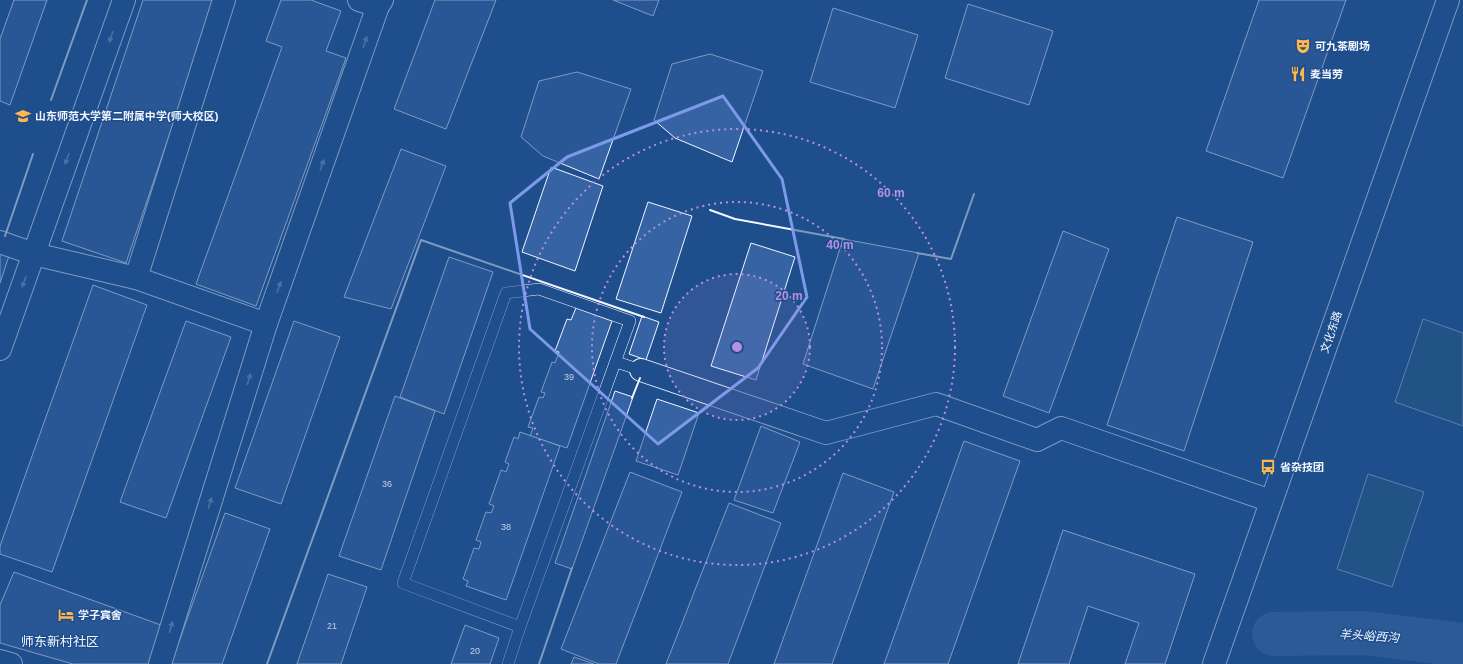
<svg xmlns="http://www.w3.org/2000/svg" width="1463" height="664" font-family="Arial,'Noto Sans SC',sans-serif">
	<rect width="100%" height="100%" fill="#1f4e8c"/>
	<g fill="#245a82" stroke="#a8bbd7">
		<path d="M 1423,319 L 1463,333 L 1463,426 L 1395,402 Z"/>
		<path d="M 1368,474 L 1424,492 L 1392,587 L 1337,569 Z"/>
	</g>
	<g fill="none" stroke-linecap="round" stroke-linejoin="round">
		<path stroke="#3b69a3" stroke-width="44" d="M 1274,634 L 1364,633 L 1463,645"/>
	</g>
	<g fill="#3563a3" stroke="#f2f6ff">
		<path d="M 14,0 L 47,0 L 10,105 L 0,101 L 0,39 Z"/>
		<path d="M 143,0 L 215,0 L 126,263 L 62,241 Z"/>
		<path d="M 281,0 L 311,0 L 341,11 L 326,51 L 346,58 L 256,306 L 196,284 L 282,47 L 266,41 Z"/>
		<path d="M 435,0 L 496,0 L 446,129 L 394,109 Z"/>
		<path d="M 613,0 L 659,0 L 653,16 Z"/>
		<path d="M 1259,0 L 1346,0 L 1283,178 L 1206,151 Z"/>
		<path d="M 968,4 L 1053,31 L 1029,105 L 945,78 Z"/>
		<path d="M 833,8 L 918,35 L 895,108 L 810,82 Z"/>
		<path d="M 710,54 L 763,71 L 732,162 L 675,138 L 654,120 L 672,64 Z"/>
		<path d="M 577,72 L 631,89 L 599,179 L 543,156 L 521,137 L 539,81 Z"/>
		<path d="M 401,149 L 446,166 L 391,309 L 344,297 Z"/>
		<path d="M 551,167 L 603,186 L 575,271 L 522,252 Z"/>
		<path d="M 648,202 L 692,216 L 661,313 L 616,299 Z"/>
		<path d="M 1177,217 L 1253,242 L 1184,451 L 1107,425 Z"/>
		<path d="M 1063,231 L 1109,249 L 1049,413 L 1003,396 Z"/>
		<path d="M 843,239 L 919,253 L 873,389 L 803,364 Z"/>
		<path d="M 751,243 L 795,257 L 756,380 L 711,366 Z"/>
		<path d="M 0,249 L 10,253 L 0,283 Z"/>
		<path d="M 449,257 L 493,272 L 444,414 L 400,397 Z"/>
		<path d="M 93,285 L 147,305 L 52,572 L 0,554 L 0,546 Z"/>
		<path d="M 576,308 L 612,321 L 567,448 L 530,436 L 533,428 L 528,427 L 539,397 L 543,398 L 545,393 L 541,392 L 552,362 L 555,363 L 559,352 L 555,351 L 567,319 L 571,320 Z"/>
		<path d="M 642,316 L 659,322 L 646,360 L 629,354 Z"/>
		<path d="M 186,321 L 231,337 L 166,518 L 120,502 Z"/>
		<path d="M 294,321 L 340,337 L 281,504 L 235,488 Z"/>
		<path d="M 615,391 L 633,397 L 572,569 L 555,563 Z"/>
		<path d="M 395,396 L 435,411 L 381,570 L 339,556 Z"/>
		<path d="M 657,399 L 699,413 L 678,475 L 636,461 Z"/>
		<path d="M 761,426 L 800,442 L 773,513 L 734,500 Z"/>
		<path d="M 520,432 L 560,446 L 506,600 L 466,586 L 468,581 L 463,579 L 474,548 L 479,549 L 481,542 L 476,540 L 486,512 L 491,513 L 494,506 L 489,504 L 501,470 L 506,472 L 509,464 L 505,462 L 514,437 L 518,439 Z"/>
		<path d="M 964,441 L 1020,461 L 948,664 L 884,664 Z"/>
		<path d="M 630,472 L 682,492 L 616,664 L 599,664 L 561,649 Z"/>
		<path d="M 843,473 L 894,492 L 832,664 L 774,664 Z"/>
		<path d="M 729,503 L 781,523 L 728,664 L 666,664 Z"/>
		<path d="M 225,513 L 270,529 L 222,664 L 171,664 Z"/>
		<path d="M 1063,530 L 1195,574 L 1165,664 L 1125,664 L 1139,623 L 1088,606 L 1069,664 L 1018,664 Z"/>
		<path d="M 14,572 L 161,625 L 149,664 L 73,664 L 0,643 L 0,605 Z"/>
		<path d="M 328,574 L 367,587 L 341,664 L 297,664 Z"/>
		<path d="M 465,625 L 499,638 L 490,664 L 451,664 Z"/>
		<path d="M 574,657 L 594,664 L 571,664 Z"/>
	</g>
	<g fill="none" stroke-linecap="round" stroke-linejoin="round">
		<defs>
			<g id="lane">
				<path d="M 539,289 L 630,321 L 520,627 L 403,583 L 506,293 Z"/>
				<path d="M 616,362 L 641,370"/>
				<path d="M 508,664 L 520,627"/>
			</g>
			<g id="street">
				<path d="M 359,0 L 378,6"/>
				<path d="M 0,242 L 34,254 L 136,278 L 266,324"/>
				<path d="M 136,278 L 224,0"/>
				<path d="M 0,349 L 124,0"/>
				<path d="M 641,370 L 826,433 L 936,404 L 1037,440 L 1061,428 L 1271,501"/>
				<path d="M 0,661 L 11,664"/>
				<path d="M 160,664 L 266,324 L 378,6 L 382,0"/>
			</g>
			<path id="secondary" d="M 1214,664 L 1448,0"/>
		</defs>
		<use href="#lane" stroke="#f2f6ff" stroke-width="12"/>
		<use href="#street" stroke="#f2f6ff" stroke-width="24"/>
		<use href="#secondary" stroke="#f2f6ff" stroke-width="24"/>
		<use href="#lane" stroke="#1f4e8c" stroke-width="11"/>
		<use href="#street" stroke="#1f4e8c" stroke-width="22"/>
		<use href="#secondary" stroke="#1f4e8c" stroke-width="22"/>
		<g stroke="#f2f6ff" stroke-width="2">
			<path d="M 51,100 L 87,0"/>
			<path d="M 710,210 L 735,219 L 844,239"/>
			<path d="M 5,236 L 33,154"/>
			<path d="M 917,253 L 951,259 L 974,194"/>
			<path d="M 632,398 L 640,378"/>
			<path d="M 267,664 L 421,240 L 644,317"/>
			<path d="M 539,664 L 572,568"/>
		</g>
	</g>
	<defs><path id="oneway-solid" d="M-6-.8H1V-3.2L6.5 0L1 3.2V.8H-6Z"/></defs>
	<g fill="#7e9ac0">
		<use href="#oneway-solid" transform="translate(111 37) rotate(109)"/>
		<use href="#oneway-solid" transform="translate(365 42) rotate(-71)"/>
		<use href="#oneway-solid" transform="translate(67 159) rotate(109)"/>
		<use href="#oneway-solid" transform="translate(322 165) rotate(-71)"/>
		<use href="#oneway-solid" transform="translate(24 282) rotate(110)"/>
		<use href="#oneway-solid" transform="translate(279 287) rotate(-71)"/>
		<use href="#oneway-solid" transform="translate(249 379) rotate(-73)"/>
		<use href="#oneway-solid" transform="translate(210 503) rotate(-73)"/>
		<use href="#oneway-solid" transform="translate(171 627) rotate(-73)"/>
	</g>
	<path d="M0 0H1463V664H0ZM 723,96 L 782,179 L 807,297 L 758,368 L 658,444 L 530,329 L 510,203 L 567,157 Z" fill="#1f4e8c" fill-opacity=".55" fill-rule="evenodd"/>
	<path fill="none" stroke="#7d9aea" stroke-width="3" stroke-linejoin="round" d="M 723,96 L 782,179 L 807,297 L 758,368 L 658,444 L 530,329 L 510,203 L 567,157 Z"/>
	<circle cx="737" cy="347" r="73" fill="#b691df" fill-opacity=".12"/>
	<g fill="none" stroke="#b691df" stroke-width="2" stroke-dasharray="2 4">
		<circle cx="737" cy="347" r="73"/>
		<circle cx="737" cy="347" r="145"/>
		<circle cx="737" cy="347" r="218"/>
	</g>
	<defs>
		<symbol id="theatre-bare" viewBox="-9 -9 18 18"><path d="M-5-5.5Q0-4 5-5.5V0Q5 5 0 6Q-5 5-5 0ZM-3.3-2.5H-1v1.5H-3.3ZM1-2.5H3.3v1.5H1ZM-2.8 1Q0 5.5 2.8 1Z" fill="#ffb74d" stroke="#1f4e8c" stroke-width="2.5" paint-order="stroke"/></symbol>
		<symbol id="restaurant-bare" viewBox="-9 -9 18 18"><path d="M-5-6h1v4h1v-4h1v4h1v-4h1v5L-1.5 .5V6h-2V.5L-5-1ZM5-6V6H3V1.5H1.5Q1.5-4 5-6Z" fill="#ffb74d" stroke="#1f4e8c" stroke-width="2.5" paint-order="stroke"/></symbol>
		<symbol id="school-bare" viewBox="-9 -9 18 18"><path d="M0-5L7-2L0 1L-7-2ZM-4 1L0 2.5L4 1V4Q0 6-4 4Z" fill="#ffb74d" stroke="#1f4e8c" stroke-width="2.5" paint-order="stroke"/></symbol>
		<symbol id="bus-bare" viewBox="-9 -9 18 18"><path d="M-5-6H5V4H4V6H2V4H-2V6H-4V4H-5ZM-3.5-4V0h7V-4ZM-3.5 1.2v1.5H-2V1.2ZM2 1.2v1.5H3.5V1.2Z" fill="#ffb74d" stroke="#1f4e8c" stroke-width="2.5" paint-order="stroke"/></symbol>
		<symbol id="hotel-bare" viewBox="-9 -9 18 18"><path d="M-6-4.5h1.5V1H6V5H4.5V3h-9V5H-6ZM-4 0a1.8 1.8 0 1 1 3.6 0ZM.5 0V-2.5h3Q6-2.5 6 0Z" fill="#ffb74d" stroke="#1f4e8c" stroke-width="2.5" paint-order="stroke"/></symbol>
	</defs>
	<g fill-rule="evenodd">
		<use href="#theatre-bare" x="1292" y="35" width="22" height="22"/>
		<use href="#restaurant-bare" x="1287" y="63" width="22" height="22"/>
		<use href="#school-bare" x="12" y="105" width="22" height="22"/>
		<use href="#bus-bare" x="1257" y="456" width="22" height="22"/>
		<use href="#hotel-bare" x="55" y="604" width="22" height="22"/>
	</g>
	<g text-anchor="middle" stroke-width="3" stroke-linejoin="round" paint-order="stroke">
		<g font-size="9" fill="#c3d1e8">
			<text x="569" y="380">39</text>
			<text x="387" y="487">36</text>
			<text x="506" y="530">38</text>
			<text x="332" y="629">21</text>
			<text x="475" y="654">20</text>
		</g>
		<g font-size="11" font-weight="bold" fill="#f2f6ff" stroke="#1f4e8c" text-anchor="start">
			<text x="1315" y="50">可九茶剧场</text>
			<text x="1310" y="78">麦当劳</text>
			<text x="35" y="120">山东师范大学第二附属中学(师大校区)</text>
			<text x="1280" y="471">省杂技团</text>
			<text x="78" y="619">学子宾舍</text>
		</g>
		<g font-size="11" fill="#f2f6ff" stroke="#1f4e8c">
			<text transform="translate(1331 332) rotate(-71)" y="4">文化东路</text>
		</g>
		<g font-size="12" font-style="italic" fill="#f2f6ff" stroke="#1f4e8c">
			<text transform="translate(1369 636) rotate(4)" y="4">羊头峪西沟</text>
		</g>
		<g font-size="13" fill="#f2f6ff" stroke="#1f4e8c">
			<text x="60" y="646">师东新村社区</text>
		</g>
	</g>
	<circle cx="737" cy="347" r="6" fill="#b691df" stroke="#1f4e8c" stroke-width="2"/>
	<g font-size="12" text-anchor="middle" font-weight="bold" fill="#b691df" stroke="#1f4e8c" stroke-width="3" stroke-linejoin="round" paint-order="stroke">
		<text x="891" y="197">60 m</text>
		<text x="840" y="249">40 m</text>
		<text x="789" y="300">20 m</text>
	</g>
</svg>
